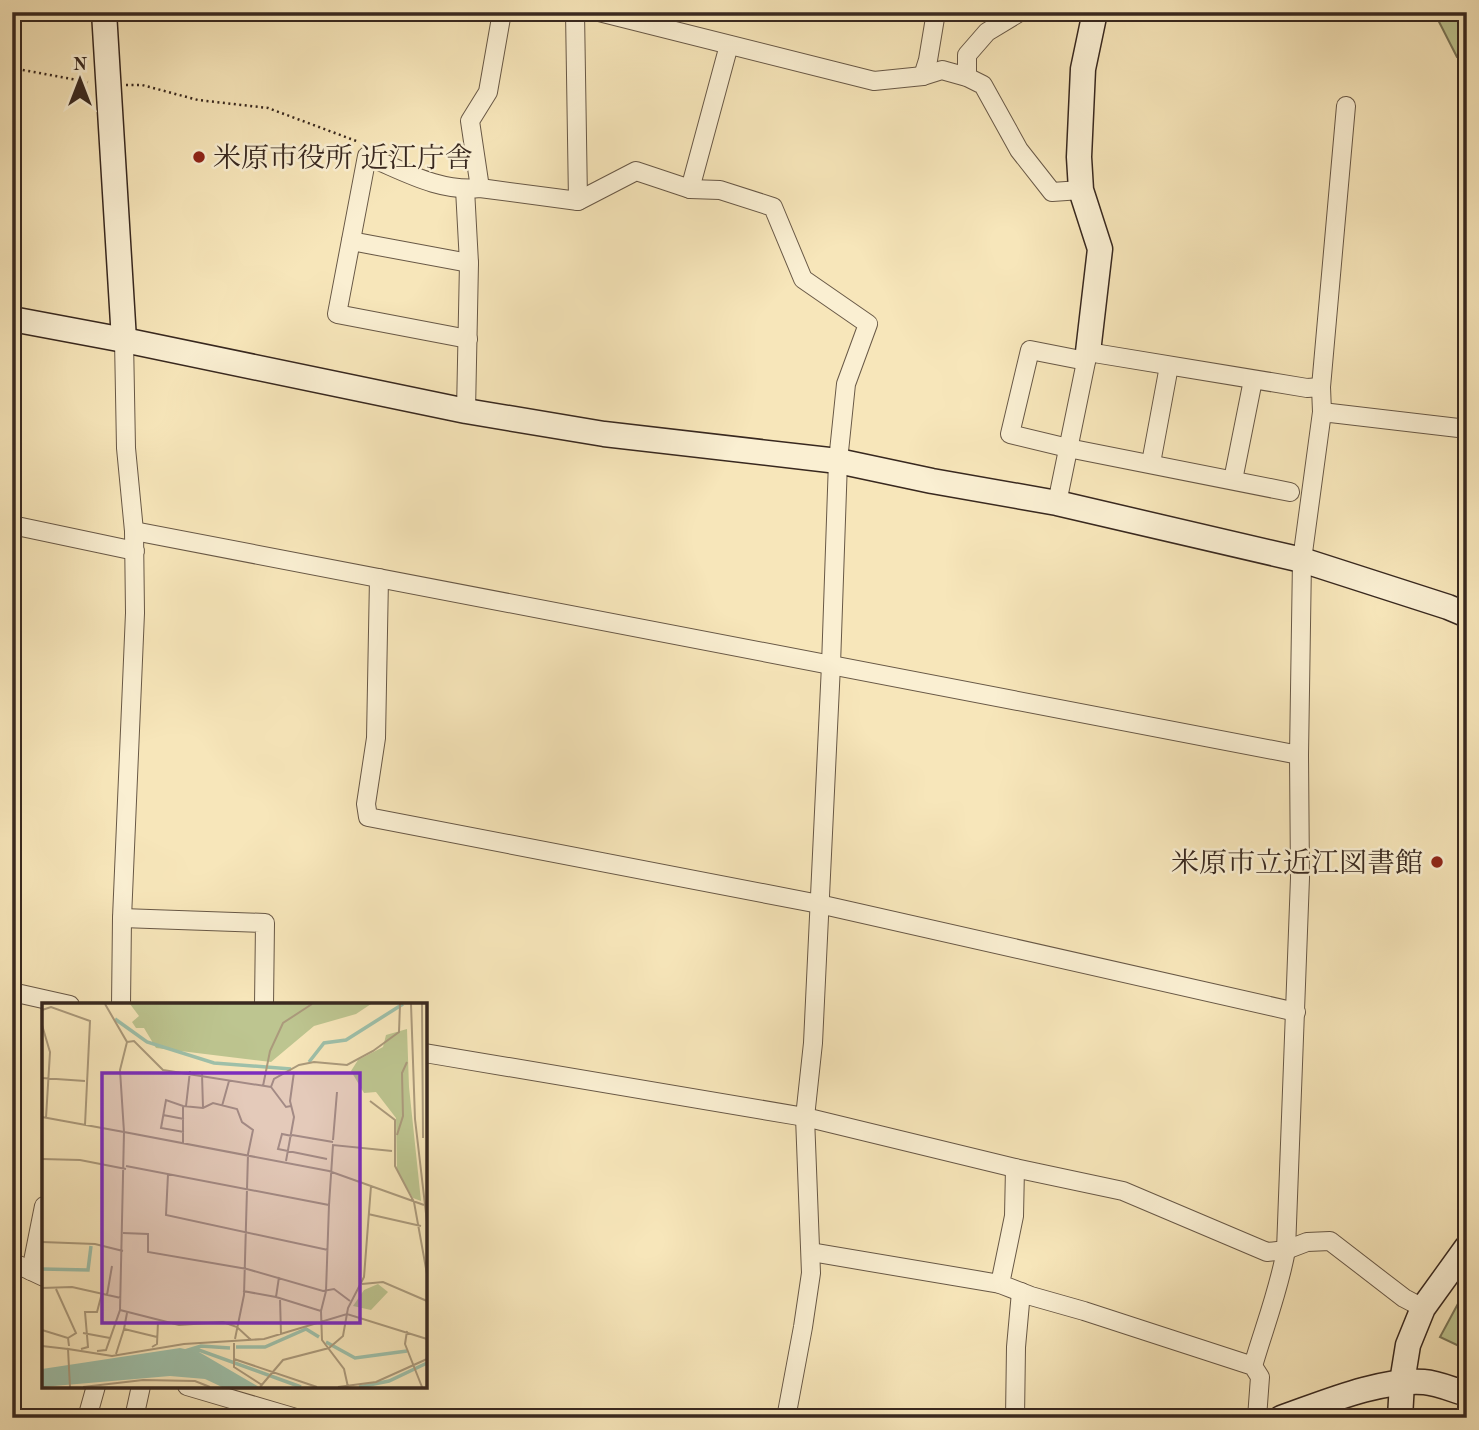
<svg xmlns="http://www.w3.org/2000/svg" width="1479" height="1430" font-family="'Old Standard TT','Noto Serif JP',serif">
	<rect width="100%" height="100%" fill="#f7e6ba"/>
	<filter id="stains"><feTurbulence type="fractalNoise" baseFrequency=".00286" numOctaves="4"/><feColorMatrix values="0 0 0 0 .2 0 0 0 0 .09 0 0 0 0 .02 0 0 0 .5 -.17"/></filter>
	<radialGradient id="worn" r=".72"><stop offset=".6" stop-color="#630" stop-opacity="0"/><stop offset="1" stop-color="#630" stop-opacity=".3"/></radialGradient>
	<g fill="#bdc590" stroke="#7a7658" stroke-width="2">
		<path d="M 1434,12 L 1467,12 L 1467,59 L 1457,57 Z"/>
		<path d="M 1467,1287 L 1467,1346 L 1459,1346 L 1440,1337 Z"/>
	</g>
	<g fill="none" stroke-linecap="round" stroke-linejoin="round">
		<defs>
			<g id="street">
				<path d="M 575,12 L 578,201"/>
				<path d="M 599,12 L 874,81 L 923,76 L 942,70 L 967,77 L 983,85 L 1019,150 L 1052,192 L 1081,190"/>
				<path d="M 923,76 L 928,60 L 936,12"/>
				<path d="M 967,77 L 967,55 L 987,32 L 1020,12"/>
				<path d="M 480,188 L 470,121 L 488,92 L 502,12"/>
				<path d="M 465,189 L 469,263 L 466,411"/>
				<path d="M 690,189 L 729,45"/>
				<path d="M 351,241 L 469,263"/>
				<path d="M 468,339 L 337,314 L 367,156 C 404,171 438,192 480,188 L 578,201 L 636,171 L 690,189 L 720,190 L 773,207 L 803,279 L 868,324 L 846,384 L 838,461 L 831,665 L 813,1043 L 805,1117 L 811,1273 L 803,1327 L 786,1418"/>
				<path d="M 1086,361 L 1030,350 L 1010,434 L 1068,448 L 1290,492"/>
				<path d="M 1321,387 L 1346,106"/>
				<path d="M 1151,463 L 1169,366"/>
				<path d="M 1233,480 L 1253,380"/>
				<path d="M 1057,503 L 1088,352 L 1307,388 L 1321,387 L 1322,412"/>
				<path d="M 12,525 L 135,551"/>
				<path d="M 134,531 L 1299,755 L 1302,560 L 1322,412 L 1467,429"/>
				<path d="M 379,578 L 376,738 L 366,804 L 368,817 L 819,904 L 1296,1012"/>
				<path d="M 122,918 L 265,923 L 264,1005"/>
				<path d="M 12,992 L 70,1005"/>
				<path d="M 121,1005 L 122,918 L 135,613 L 134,531 L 126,448 L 124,340"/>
				<path d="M 425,1053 L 805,1117 L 1015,1168 L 1123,1191 L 1267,1252 L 1286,1250 L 1307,1242 L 1330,1241 L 1404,1298 L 1423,1308"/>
				<path d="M 1015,1168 L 1014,1216 L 1000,1284 L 1031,1296 L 1084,1311 L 1253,1366 L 1260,1377 L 1257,1418"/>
				<path d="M 811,1252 L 1000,1284"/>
				<path d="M 12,1262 L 44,1277"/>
				<path d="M 31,1271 L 44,1206"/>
				<path d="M 1253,1366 C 1264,1328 1279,1290 1286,1250 L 1300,878 L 1299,755"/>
				<path d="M 187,1386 L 296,1418"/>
				<path d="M 87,1418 L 96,1386"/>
				<path d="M 134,1418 L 141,1386"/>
				<path d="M 1015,1418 L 1016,1347 L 1021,1292"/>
			</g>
			<g id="secondary">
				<path d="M 104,12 L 124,340"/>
				<path d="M 12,319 L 124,340 L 466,411 L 604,434 L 838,461 L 932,481 L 1057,503 L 1302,560 L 1448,607 L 1467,615"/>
				<path d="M 1088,352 L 1100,249 L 1081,190 L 1079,157 L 1083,69 L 1095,12"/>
				<path d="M 1281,1418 C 1324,1403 1379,1379 1424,1382 C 1438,1383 1453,1390 1467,1394"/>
				<path d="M 1400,1418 L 1402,1382 L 1408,1345 L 1423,1308 L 1467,1247"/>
			</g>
		</defs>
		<use href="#street" stroke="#685846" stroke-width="20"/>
		<use href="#secondary" stroke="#38281f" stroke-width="27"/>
		<g stroke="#38281f" stroke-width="2.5" stroke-dasharray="2 3.5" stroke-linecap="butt">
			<path d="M 12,68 L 88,82"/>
			<path d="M 126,85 L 142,85 L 198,100 L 268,108 L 359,142"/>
		</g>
		<use href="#street" stroke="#faefd2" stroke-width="18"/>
		<use href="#secondary" stroke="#faefd2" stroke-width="24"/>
	</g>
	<g fill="#8f2418" stroke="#faefd2" stroke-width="2.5">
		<circle cx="199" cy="157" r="7"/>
		<circle cx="1437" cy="862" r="7"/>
	</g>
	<g text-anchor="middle" stroke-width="5" stroke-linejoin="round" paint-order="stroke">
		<g font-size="28" fill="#38281f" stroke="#faefd2" text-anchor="start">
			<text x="213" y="167">米原市役所 近江庁舎</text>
			<text x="1423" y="872" text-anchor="end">米原市立近江図書館</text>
		</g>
	</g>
	<g transform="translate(42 1003)">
		<rect width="385" height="385" fill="#f7e6ba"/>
		<path d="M 88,1 L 329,1 L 314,11 L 272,23 L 229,59 L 114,45 L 102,25 L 94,25 L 90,19 L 97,13 ZM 365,26 L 367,84 L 379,198 L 371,195 L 355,168 L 354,115 L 334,89 L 322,90 L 309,68 L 316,57 L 341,44 L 344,32 ZM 336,281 L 346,289 L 329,307 L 311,303 L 322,287 Z" fill="#bdc590"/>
		<path d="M 138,345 L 157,349 L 217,384 L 180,384 L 163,376 L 128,373 L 0,384 L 0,366 Z" fill="#9ec0aa"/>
		<path fill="none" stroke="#9ec0aa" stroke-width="3.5" d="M 73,16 L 105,39 L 172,60 L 249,66M 267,59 L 282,40 L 304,37 L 361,1M 0,266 L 46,267 L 49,243M 284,339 L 313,355 L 365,348M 194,344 L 223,344 L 264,326 L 277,334M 143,348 L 159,343 L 188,345M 142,349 L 157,347 L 259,384M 317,384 L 347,378 L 385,360"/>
		<path fill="none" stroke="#ab9a7c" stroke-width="2" d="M 369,1 L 373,116 L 385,219M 380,1 L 381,135M 0,7 L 9,4 L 48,18 L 43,122M 0,22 L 8,49 L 4,115M 85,39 L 92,38 L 121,67 L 229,84M 160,71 L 161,105M 0,75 L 43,78M 221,83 L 228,48 L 241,20 L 270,1M 229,84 L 232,76 L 257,62 L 272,59 L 305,62 L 331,48 L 357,29 L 358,1M 229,84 L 244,104 L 249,103M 328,98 L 353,117 L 353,163 L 372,199 L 385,271M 141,103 L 141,142M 144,103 L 148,68M 180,103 L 187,78M 121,112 L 142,116M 0,114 L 82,129 L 78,67 L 85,39 L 63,1M 142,129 L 119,125 L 124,97 L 141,103 L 161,105 L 171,100 L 195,106 L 200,119 L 211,127 L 206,151 L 202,292 L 193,336M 250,132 L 291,139M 355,132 L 361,113 L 360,70 L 365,59M 250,133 L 240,131 L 236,146 L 285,156M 291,137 L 295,89M 0,156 L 38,157 L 84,166M 244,158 L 252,114 L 248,98 L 252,69M 84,163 L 287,202 L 291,142 L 350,148M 126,171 L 124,212 L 286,247M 326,211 L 379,223M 81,230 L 106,231 L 106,249 L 205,266 L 281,288 L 292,286 L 308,298M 0,239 L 53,241 L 81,248M 237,274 L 234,294 L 279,308 L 280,337 L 302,366 L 306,384M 320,281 L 341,279 L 385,298M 0,285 L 30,284 L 79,295M 14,286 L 34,330 L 26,335M 201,288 L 234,294M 65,292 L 70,263M 238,295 L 239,332M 78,307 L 137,322 L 181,319 L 195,324 L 209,337M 279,308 L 284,288 L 287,202M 85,310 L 82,326 L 115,334M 0,327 L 26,335 L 27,343M 365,328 L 363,341 L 380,384M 41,330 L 68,335M 192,340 L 192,356 L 275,384M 0,343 L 26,346M 110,344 L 115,341 L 116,319M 39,346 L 46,344 L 43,309 L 55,309 L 60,290M 55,348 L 64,347 L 78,307 L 82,129 L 287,168 L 382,202M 74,351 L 82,326M 192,356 L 192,364 L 220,382M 28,384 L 26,346 L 70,353 L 142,341 L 222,336 L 305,311 L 385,336M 41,384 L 101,377 L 153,378 L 168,384M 218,384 L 241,357 L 287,345 L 301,333 L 306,305 L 322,274 L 329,183M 296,384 L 334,379 L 385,356"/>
		<path fill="#7b2cbf" fill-opacity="0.15" stroke="#7b2cbf" stroke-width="3.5" d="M 60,70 L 318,70 L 318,320 L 60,320 Z"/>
		<rect width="385" height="385" fill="none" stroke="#38281f" stroke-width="3.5"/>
	</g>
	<rect width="1479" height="1430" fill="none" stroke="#f7e6ba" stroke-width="42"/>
	<rect x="14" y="14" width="1451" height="1402" fill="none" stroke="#38281f" stroke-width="3.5"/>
	<rect x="21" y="21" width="1437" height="1388" fill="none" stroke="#38281f" stroke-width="2"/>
	<g transform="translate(80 80)" stroke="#faefd2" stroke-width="5" paint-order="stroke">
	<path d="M0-5L12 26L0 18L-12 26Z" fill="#38281f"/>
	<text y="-10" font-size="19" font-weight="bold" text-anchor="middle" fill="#38281f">N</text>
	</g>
	<rect width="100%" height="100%" filter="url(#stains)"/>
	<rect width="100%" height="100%" fill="url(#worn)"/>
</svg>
